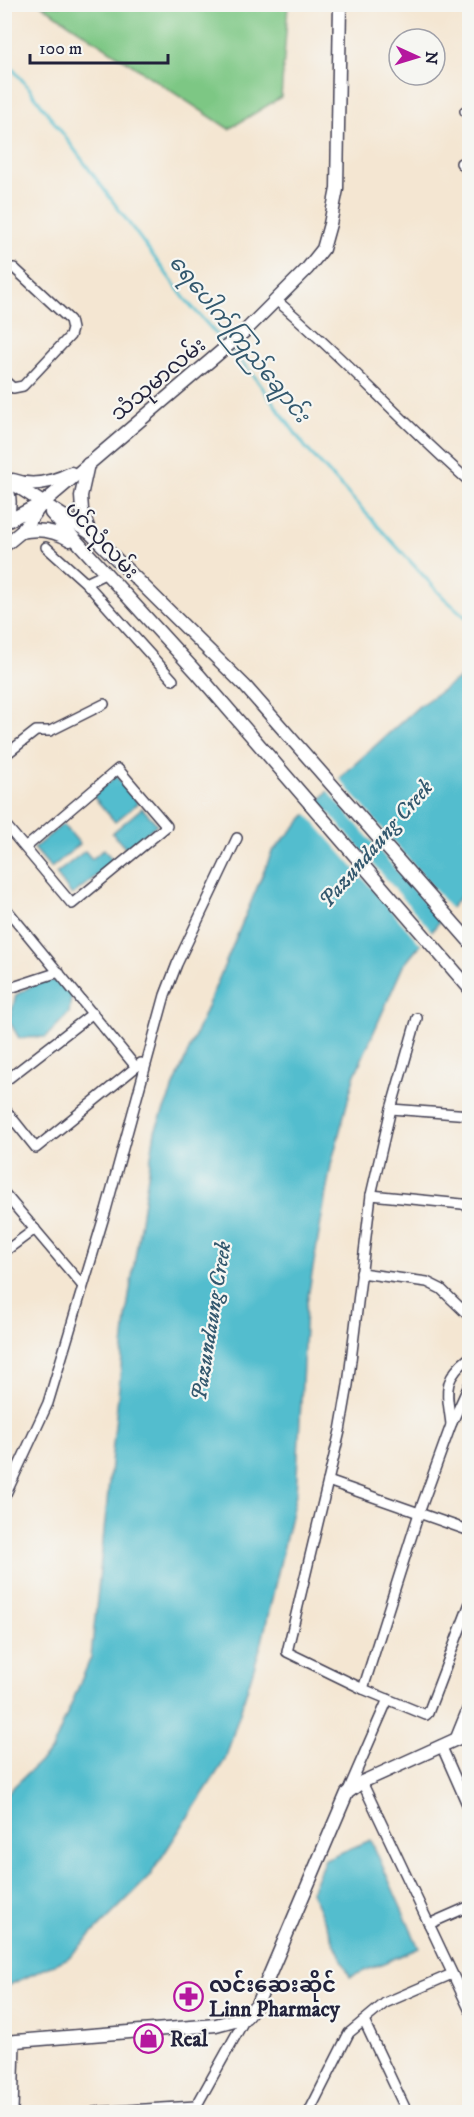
<svg xmlns="http://www.w3.org/2000/svg" width="474" height="2117" font-family="'IM FELL DW Pica','Noto Sans Myanmar',serif">
	<rect width="100%" height="100%" fill="#f6f6f2"/>
	<filter id="ink" filterUnits="userSpaceOnUse"><feTurbulence type="fractalNoise" baseFrequency=".0167" numOctaves="2"/><feDisplacementMap in="SourceGraphic" scale="12" xChannelSelector="R" yChannelSelector="G"/><feConvolveMatrix kernelMatrix="1 2 1 2 8 2 1 2 1" color-interpolation-filters="sRGB"/></filter>
	<filter id="wash" filterUnits="userSpaceOnUse"><feTurbulence type="fractalNoise" baseFrequency=".008" numOctaves="4" result="noise"/><feDisplacementMap in="SourceGraphic" scale="24" xChannelSelector="R" yChannelSelector="G"/><feGaussianBlur stdDeviation="1.35" result="paint"/><feColorMatrix in="noise" values="0 0 0 0 0 0 0 0 0 0 0 0 0 0 0 0 0 1.4 0 .05"/><feComposite in="paint" operator="in"/></filter>
	<g filter="url(#wash)">
		<rect width="100%" height="100%" fill="#f4e6d2"/>
		<path fill="#7dc784" stroke="#507460" stroke-width="1.5" d="M 41,5 L 288,5 L 281,97 L 229,129 Z"/>
		<g fill="#52bdce" stroke="#3a7084" stroke-width="1.5">
			<path d="M 469,672 L 469,886 L 403,966 L 354,1077 L 331,1165 L 306,1308 L 296,1494 L 262,1642 L 225,1760 L 149,1877 L 68,1958 L 5,1987 L 5,1795 L 52,1750 L 91,1657 L 127,1309 L 155,1131 L 272,852 L 345,773 L 419,706 Z"/>
			<path d="M 116,776 L 138,803 L 115,822 L 93,796 Z"/>
			<path d="M 142,808 L 157,824 L 127,850 L 112,833 Z"/>
			<path d="M 63,824 L 80,844 L 51,868 L 34,848 Z"/>
			<path d="M 104,849 L 114,862 L 72,895 L 56,874 L 85,851 L 92,859 Z"/>
			<path d="M 41,980 L 64,981 L 72,992 L 69,1013 L 46,1037 L 19,1038 L 9,1021 L 16,995 Z"/>
			<path d="M 371,1840 L 419,1948 L 350,1977 L 311,1892 L 325,1859 Z"/>
		</g>
		<g fill="#f4e6d2">
			<path d="M 338,777 L 453,911 L 442,923 L 326,789 Z"/>
			<path d="M 317,799 L 434,934 L 423,947 L 305,812 Z"/>
		</g>
		<g fill="none" stroke-linecap="round" stroke-linejoin="round">
			<g stroke="#52bdce" stroke-width="3">
				<path d="M 4,59 L 29,88 L 185,299 L 225,344"/>
				<path d="M 230,349 L 254,376 L 306,448 L 444,598 L 470,621"/>
			</g>
		</g>
	</g>
	<g filter="url(#ink)">
		<g fill="none" stroke-linecap="round" stroke-linejoin="round">
			<defs>
				<g id="minor">
					<path d="M 465,111 L 470,116"/>
					<path d="M 461,163 L 470,173"/>
					<path d="M 4,269 L 14,268 L 70,320 L 72,329 L 70,336 L 23,386 L 13,388 L 4,380"/>
					<path d="M 276,300 C 344,357 403,424 470,482"/>
					<path d="M 46,547 L 86,583 L 173,680"/>
					<path d="M 86,583 L 107,573"/>
					<path d="M 4,756 L 36,731 L 50,731 L 104,704"/>
					<path d="M 4,823 L 72,904 L 167,826 L 118,769 L 25,848"/>
					<path d="M 4,906 L 136,1067"/>
					<path d="M 4,990 L 59,972"/>
					<path d="M 417,1018 L 391,1109 L 371,1195 L 348,1385 L 340,1431 L 287,1652 L 363,1689 L 426,1715 L 428,1713 L 470,1603"/>
					<path d="M 4,1082 L 93,1013"/>
					<path d="M 4,1108 L 36,1148 L 141,1063"/>
					<path d="M 391,1109 L 470,1115"/>
					<path d="M 4,1193 L 82,1285"/>
					<path d="M 371,1195 L 462,1204 L 470,1207"/>
					<path d="M 4,1252 L 35,1229"/>
					<path d="M 361,1273 L 427,1282 L 441,1289 L 470,1317"/>
					<path d="M 451,1424 C 447,1391 441,1380 470,1357"/>
					<path d="M 328,1481 L 470,1531"/>
					<path d="M 4,1498 L 48,1403 L 106,1210 L 165,995 L 177,964 L 237,838"/>
					<path d="M 363,1689 L 419,1513 L 451,1425 L 470,1383"/>
					<path d="M 455,1739 L 470,1702"/>
					<path d="M 441,1745 L 470,1811"/>
					<path d="M 362,1782 L 470,2011"/>
					<path d="M 347,1793 L 388,1699"/>
					<path d="M 429,1924 L 470,1906"/>
					<path d="M 364,2021 L 407,2112"/>
					<path d="M 13,2112 L 15,2042"/>
					<path d="M 94,2112 L 196,2106"/>
					<path d="M 193,2112 L 246,2017"/>
					<path d="M 309,2112 L 349,2033 L 385,2003 L 452,1974"/>
				</g>
				<g id="major">
					<path d="M 88,464 L 81,496 L 82,510 L 90,533"/>
					<path d="M 4,478 L 90,533 L 245,686 L 470,942"/>
					<path d="M 13,480 C 32,487 53,482 71,473"/>
					<path d="M 4,483 C 12,495 10,508 7,521"/>
					<path d="M 51,513 L 198,674 L 470,989"/>
					<path d="M 4,523 L 38,505"/>
					<path d="M 21,532 C 39,528 54,530 70,540"/>
					<path d="M 4,546 L 21,532 L 42,504 L 245,331 L 307,269 L 323,249 L 330,224 L 337,189 L 340,4"/>
					<path d="M 4,2042 L 216,2025 L 246,2017 L 257,2004 L 347,1793 L 362,1782 L 470,1733"/>
				</g>
			</defs>
			<use href="#minor" stroke="#423f52" stroke-width="12"/>
			<use href="#major" stroke="#423f52" stroke-width="15"/>
			<use href="#minor" stroke="#fff" stroke-width="9"/>
			<use href="#major" stroke="#fff" stroke-width="12"/>
		</g>
	</g>
	<defs>
		<symbol id="pharmacy-ring" viewBox="-11 -11 22 22"><circle r="9.5" fill="#f6f6f2" stroke="#b5179e" stroke-width="1.5"/><path d="M-2-6h4v4h4v4h-4v4h-4v-4h-4v-4h4Z" fill="#b5179e"/></symbol>
		<symbol id="shop-ring" viewBox="-11 -11 22 22"><circle r="9.5" fill="#f6f6f2" stroke="#b5179e" stroke-width="1.5"/><path d="M-5-2.5h2.3a2.7 3.5 0 0 1 5.4 0H5L5.5 6h-11ZM-1.5-2.5h3a1.5 2.3 0 0 0-3 0Z" fill="#b5179e"/></symbol>
	</defs>
	<g fill-rule="evenodd">
		<use href="#pharmacy-ring" x="172" y="1980" width="33" height="33"/>
		<use href="#shop-ring" x="132" y="2022" width="33" height="33"/>
	</g>
	<g text-anchor="middle" stroke-width="4.5" stroke-linejoin="round" paint-order="stroke">
		<g font-size="21" fill="#22223b" stroke="#f6f6f2">
			<text transform="translate(158 379) rotate(-40)" y="7">သံသုမာလမ်း</text>
			<text transform="translate(102 540) rotate(47)" y="7">ပင်လုံလမ်း</text>
		</g>
		<g font-size="21" font-weight="bold" fill="#22223b" stroke="#f6f6f2" text-anchor="start">
			<text x="209" y="1992">လင်းဆေးဆိုင်<tspan x="209" dy="24">Linn Pharmacy</tspan></text>
			<text x="170" y="2046">Real</text>
		</g>
		<g font-size="22" font-style="italic" fill="#33586e" stroke="#f6f6f2">
			<text transform="translate(240 338) rotate(51)" y="8">ရေပေါက်ကြည်ချောင်း</text>
			<text transform="translate(375 843) rotate(-49)" y="8">Pazundaung Creek</text>
			<text transform="translate(210 1321) rotate(-81)" y="8">Pazundaung Creek</text>
		</g>
	</g>
	<rect width="474" height="2117" fill="none" stroke="#f6f6f2" stroke-width="24"/>
	<g transform="translate(417 57) rotate(94)"><circle r="28" fill="#f6f6f2" stroke="#a1a1a9" stroke-width="1.5"/>
	<path d="M0-4.5L10 22L0 15L-10 22Z" fill="#b5179e"/>
	<text y="-9" font-size="16" font-weight="bold" text-anchor="middle" fill="#22223b">N</text>
	</g>
	<path d="M30 54v9h138v-9" fill="none" stroke="#22223b" stroke-width="3"/>
	<text x="39" y="54" font-size="18" fill="#22223b" stroke="#f6f6f2" stroke-width="4.5" paint-order="stroke">100 m</text>
</svg>
